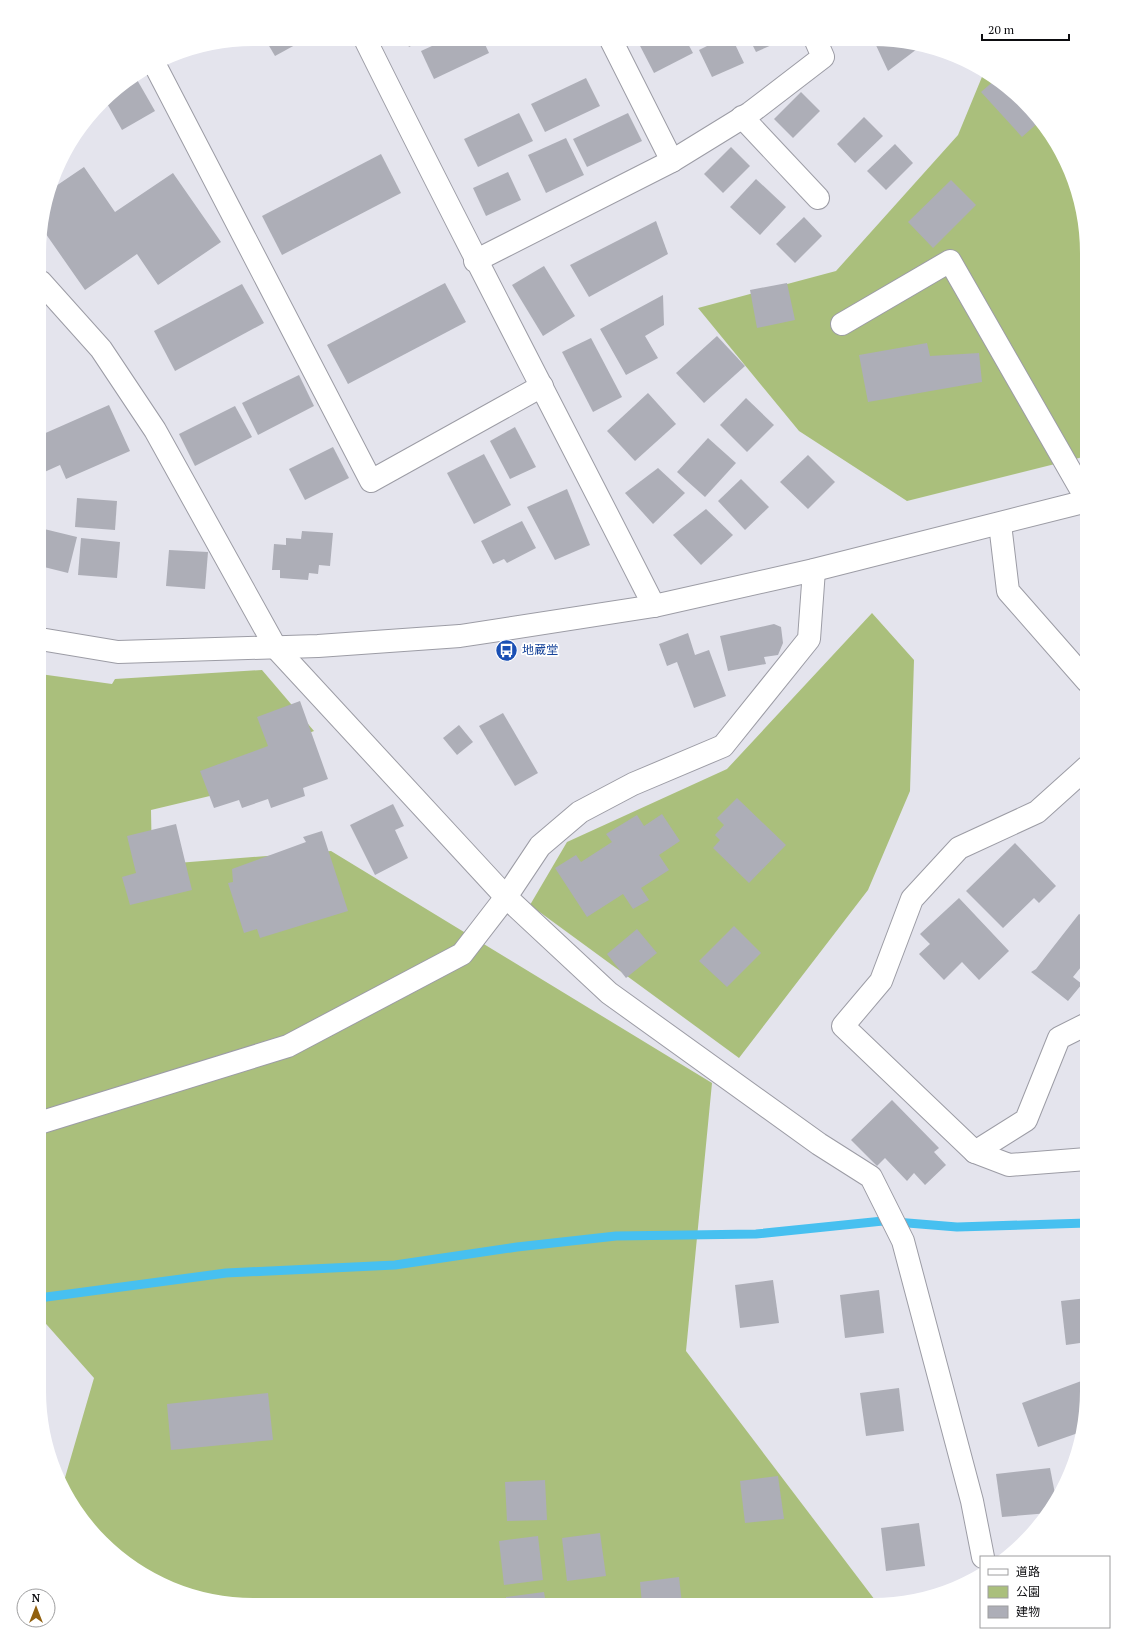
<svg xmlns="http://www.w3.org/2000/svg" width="1126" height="1644" font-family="'PT Serif','Noto Sans JP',serif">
	<rect width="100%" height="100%" fill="#e4e4ed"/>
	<g fill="#aabf7c">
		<path d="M 984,72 L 1003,83 L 1034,112 L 1065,158 L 1080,198 L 1087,253 L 1087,456 L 907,501 L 799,431 L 698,308 L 836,271 L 958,135 Z"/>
		<path d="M 872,613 L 914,660 L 910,791 L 868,890 L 739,1058 L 530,905 L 567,842 L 727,769 Z"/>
		<path d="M 262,670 L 314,731 L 232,763 L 235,790 L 151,810 L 152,865 L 331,851 L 712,1083 L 686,1351 L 878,1604 L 225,1603 L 184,1594 L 134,1569 L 92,1532 L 62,1488 L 94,1378 L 39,1316 L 40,674 L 112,684 L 115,679 Z"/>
	</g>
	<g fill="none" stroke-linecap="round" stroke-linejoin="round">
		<path stroke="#47c0f0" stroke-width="9" d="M 39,1298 L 226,1273 L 395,1265 L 517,1247 L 616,1236 L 756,1234 L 883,1221 L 957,1227 L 1087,1223"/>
	</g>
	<g fill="#adaeb7">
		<path d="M 265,39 L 306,39 L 275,56 Z"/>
		<path d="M 405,39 L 424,39 L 409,47 Z"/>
		<path d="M 445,40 L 483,40 L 489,53 L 434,79 L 421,51 Z"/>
		<path d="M 637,40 L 686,40 L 693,53 L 654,73 Z"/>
		<path d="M 719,40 L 733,40 L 744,63 L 712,77 L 699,50 Z"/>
		<path d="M 750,40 L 781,41 L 756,52 Z"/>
		<path d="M 874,41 L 901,41 L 921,46 L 888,71 Z"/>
		<path d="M 136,78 L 155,111 L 122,130 L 105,100 L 112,92 Z"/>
		<path d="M 586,78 L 600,106 L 545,132 L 531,104 Z"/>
		<path d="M 996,79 L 1003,83 L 1034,112 L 1040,121 L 1022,137 L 981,92 Z"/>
		<path d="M 801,92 L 820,111 L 793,138 L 774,119 Z"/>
		<path d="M 519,113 L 533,141 L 478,167 L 464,139 Z"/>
		<path d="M 628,113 L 642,141 L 587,167 L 573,139 Z"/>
		<path d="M 864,117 L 883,136 L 855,163 L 837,144 Z"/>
		<path d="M 566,138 L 584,175 L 546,193 L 528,155 Z"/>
		<path d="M 895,144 L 913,163 L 886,190 L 867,171 Z"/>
		<path d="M 731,147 L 750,166 L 723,193 L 704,174 Z"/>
		<path d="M 381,154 L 401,193 L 282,255 L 262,216 Z"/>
		<path d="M 84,167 L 115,212 L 173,173 L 221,242 L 158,285 L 137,254 L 85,290 L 41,227 L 53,188 Z"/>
		<path d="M 508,172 L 521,200 L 486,216 L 473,188 Z"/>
		<path d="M 756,179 L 786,207 L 760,235 L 730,207 Z"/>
		<path d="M 951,180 L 976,205 L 933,248 L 908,222 Z"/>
		<path d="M 804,217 L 822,236 L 795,263 L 776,244 Z"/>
		<path d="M 656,221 L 668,254 L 589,297 L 570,265 Z"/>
		<path d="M 544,266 L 575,316 L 543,336 L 512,285 Z"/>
		<path d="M 445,283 L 466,322 L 348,384 L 327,345 Z"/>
		<path d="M 787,283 L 795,320 L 757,328 L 750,290 Z"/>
		<path d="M 242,284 L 264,323 L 175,371 L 154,331 Z"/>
		<path d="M 663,295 L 664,325 L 645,336 L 658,358 L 626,375 L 600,329 Z"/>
		<path d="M 717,336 L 745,366 L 704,403 L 676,373 Z"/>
		<path d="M 591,338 L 622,397 L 593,412 L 562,352 Z"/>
		<path d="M 927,343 L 930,356 L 979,353 L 982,382 L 868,402 L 859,355 Z"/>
		<path d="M 299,375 L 314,406 L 258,435 L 242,403 Z"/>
		<path d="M 648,393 L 676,424 L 635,461 L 607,431 Z"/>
		<path d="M 746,398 L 774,425 L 747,452 L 720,425 Z"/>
		<path d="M 109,405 L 130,451 L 66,479 L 60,465 L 40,474 L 41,435 Z"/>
		<path d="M 235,406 L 252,437 L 195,466 L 179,434 Z"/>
		<path d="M 515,427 L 536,467 L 510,479 L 490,441 Z"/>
		<path d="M 708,438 L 736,463 L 705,497 L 677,472 Z"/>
		<path d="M 333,447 L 349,478 L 305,500 L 289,469 Z"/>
		<path d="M 484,454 L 511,505 L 474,524 L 447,473 Z"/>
		<path d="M 808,455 L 835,482 L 808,509 L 780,482 Z"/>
		<path d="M 658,468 L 685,493 L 653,524 L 625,493 Z"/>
		<path d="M 741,479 L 769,507 L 745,530 L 718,501 Z"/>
		<path d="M 567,489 L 590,545 L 555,560 L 527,507 Z"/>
		<path d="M 77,498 L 117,501 L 115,530 L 75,527 Z"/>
		<path d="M 706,509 L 733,535 L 701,565 L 673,535 Z"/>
		<path d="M 522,521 L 536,548 L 507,563 L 504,559 L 493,564 L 481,541 Z"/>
		<path d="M 40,528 L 77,537 L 68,573 L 40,566 Z"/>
		<path d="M 302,531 L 333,533 L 330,566 L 319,565 L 318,574 L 309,573 L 308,580 L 280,578 L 280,570 L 272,570 L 274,544 L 286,545 L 286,538 L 301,539 Z"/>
		<path d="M 81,538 L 120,542 L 117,578 L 78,575 Z"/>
		<path d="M 169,550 L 208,552 L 205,589 L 166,586 Z"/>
		<path d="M 774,624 L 781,627 L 783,643 L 778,655 L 764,657 L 766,664 L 728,671 L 720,636 Z"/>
		<path d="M 688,633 L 695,655 L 709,650 L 726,696 L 694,708 L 677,662 L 667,666 L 659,644 Z"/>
		<path d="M 300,701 L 328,779 L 303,788 L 305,796 L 271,808 L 268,799 L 242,808 L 239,800 L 214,808 L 200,771 L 268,746 L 257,717 Z"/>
		<path d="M 503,713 L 538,773 L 515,786 L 479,726 Z"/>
		<path d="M 459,725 L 473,742 L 457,755 L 443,738 Z"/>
		<path d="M 737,798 L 786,845 L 749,883 L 713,848 L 720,840 L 715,835 L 724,825 L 717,818 Z"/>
		<path d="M 393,804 L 404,826 L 395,830 L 408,858 L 375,875 L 350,825 Z"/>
		<path d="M 662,814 L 680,841 L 659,855 L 669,870 L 641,888 L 649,900 L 633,909 L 623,894 L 587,917 L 555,868 L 576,855 L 581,862 L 612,842 L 606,834 L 637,815 L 644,826 Z"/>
		<path d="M 176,824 L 192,890 L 130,905 L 122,877 L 136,873 L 127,836 Z"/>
		<path d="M 322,831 L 348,911 L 260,938 L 257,929 L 244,933 L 228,883 L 233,882 L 232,869 L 306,842 L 303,837 Z"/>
		<path d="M 1015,843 L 1056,886 L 1039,903 L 1034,898 L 1003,928 L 966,891 Z"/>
		<path d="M 959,898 L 1009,951 L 979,980 L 962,962 L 944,980 L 919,954 L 930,944 L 920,934 Z"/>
		<path d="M 1079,914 L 1087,919 L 1087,964 L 1085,962 L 1073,977 L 1082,984 L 1068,1001 L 1031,972 L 1036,969 Z"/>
		<path d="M 734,926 L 761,953 L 727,987 L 699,961 Z"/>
		<path d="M 637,929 L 657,953 L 626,978 L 607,954 Z"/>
		<path d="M 892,1100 L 939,1148 L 934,1152 L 946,1165 L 925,1185 L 914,1173 L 907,1181 L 885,1158 L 877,1166 L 851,1140 Z"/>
		<path d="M 773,1280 L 779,1323 L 740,1328 L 735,1285 Z"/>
		<path d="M 879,1290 L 884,1333 L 845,1338 L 840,1295 Z"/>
		<path d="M 1087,1298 L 1087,1342 L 1066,1345 L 1061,1301 Z"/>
		<path d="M 1084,1380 L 1087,1386 L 1087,1405 L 1081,1432 L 1038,1447 L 1022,1403 Z"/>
		<path d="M 899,1388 L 904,1431 L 866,1436 L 860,1393 Z"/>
		<path d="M 268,1393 L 273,1440 L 171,1450 L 167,1404 Z"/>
		<path d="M 1050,1468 L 1056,1499 L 1049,1513 L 1002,1517 L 996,1474 Z"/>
		<path d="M 778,1476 L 784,1519 L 745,1523 L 740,1481 Z"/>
		<path d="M 545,1480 L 547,1520 L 507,1521 L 505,1482 Z"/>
		<path d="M 919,1523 L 925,1566 L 886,1571 L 881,1528 Z"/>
		<path d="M 600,1533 L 606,1576 L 567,1581 L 562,1538 Z"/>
		<path d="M 538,1536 L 543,1580 L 504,1585 L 499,1541 Z"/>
		<path d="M 679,1577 L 682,1604 L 642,1604 L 640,1582 Z"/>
		<path d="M 544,1592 L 546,1604 L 506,1604 L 506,1597 Z"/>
	</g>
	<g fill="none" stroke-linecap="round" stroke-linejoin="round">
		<defs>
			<g id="minor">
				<path d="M 365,39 C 459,229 558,417 654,606"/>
				<path d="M 156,67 L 371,481 L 542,386"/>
				<path d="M 742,117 L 818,198"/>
				<path d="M 672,161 L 750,113 L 823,57 L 816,41"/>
				<path d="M 475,261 L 672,161 L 611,40"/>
				<path d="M 41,282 L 101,349 L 155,430 L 276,648 L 506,897 L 609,993 L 819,1144 L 871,1177 L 903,1241 L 972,1501 L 983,1557"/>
				<path d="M 842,324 L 950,261 L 1087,500"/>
				<path d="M 1000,524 L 1008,591 L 1087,681"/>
				<path d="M 39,1123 L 288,1046 L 462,954 L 506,897 L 540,846 L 580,812 L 633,784 L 723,746 L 809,639 L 814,570"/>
				<path d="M 975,1152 L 1026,1120 L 1059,1038 L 1087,1024"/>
				<path d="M 1087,1159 L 1009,1165 L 975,1152 L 843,1026 L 881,981 L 912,899 L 959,848 L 1037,812 L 1087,767"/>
			</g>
			<path id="tertiary" d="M 40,639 L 118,652 L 318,646 L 460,636 L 654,606 L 814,570 L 1087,501"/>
		</defs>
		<use href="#minor" stroke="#9c9ca5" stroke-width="24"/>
		<use href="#tertiary" stroke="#9c9ca5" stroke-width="24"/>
		<use href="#minor" stroke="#fff" stroke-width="22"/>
		<use href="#tertiary" stroke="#fff" stroke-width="22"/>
	</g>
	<defs>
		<symbol id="bus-disc" viewBox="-11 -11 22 22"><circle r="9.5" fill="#1a4fb4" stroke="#fff"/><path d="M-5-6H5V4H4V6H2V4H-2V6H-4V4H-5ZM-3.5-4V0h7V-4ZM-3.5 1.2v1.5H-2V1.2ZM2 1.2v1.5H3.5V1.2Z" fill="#fff"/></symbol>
	</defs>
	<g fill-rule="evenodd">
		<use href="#bus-disc" x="494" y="638" width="25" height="25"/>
	</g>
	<g text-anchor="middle" stroke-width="3.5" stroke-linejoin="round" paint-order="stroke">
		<g font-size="12" fill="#164399" stroke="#fff" text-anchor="start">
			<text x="522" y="654">地蔵堂</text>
		</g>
	</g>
	<path d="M0 0H1126V1644H0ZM253 46H873A207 207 0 0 1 1080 253V1391A207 207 0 0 1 873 1598H253A207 207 0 0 1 46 1391V253A207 207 0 0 1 253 46Z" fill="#fff" fill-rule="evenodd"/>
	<rect x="980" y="1556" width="130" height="72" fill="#ffffff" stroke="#9e9e9f"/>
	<rect x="988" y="1569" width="20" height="6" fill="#ffffff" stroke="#9e9e9f"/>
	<text x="1016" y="1576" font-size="12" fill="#0d0d10">道路</text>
	<rect x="988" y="1586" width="20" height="12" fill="#aabf7c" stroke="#9e9e9f"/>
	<text x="1016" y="1596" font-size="12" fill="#0d0d10">公園</text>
	<rect x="988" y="1606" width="20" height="12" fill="#adaeb7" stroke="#9e9e9f"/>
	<text x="1016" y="1616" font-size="12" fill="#0d0d10">建物</text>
	<g transform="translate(36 1608)"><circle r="19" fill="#ffffff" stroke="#9e9e9f"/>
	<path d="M0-3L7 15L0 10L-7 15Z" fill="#91600f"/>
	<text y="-6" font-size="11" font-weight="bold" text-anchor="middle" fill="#0d0d10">N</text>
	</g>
	<path d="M982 34v6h87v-6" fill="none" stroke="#0d0d10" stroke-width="2"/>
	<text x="988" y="34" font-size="12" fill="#0d0d10" stroke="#ffffff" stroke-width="3" paint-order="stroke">20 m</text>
</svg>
